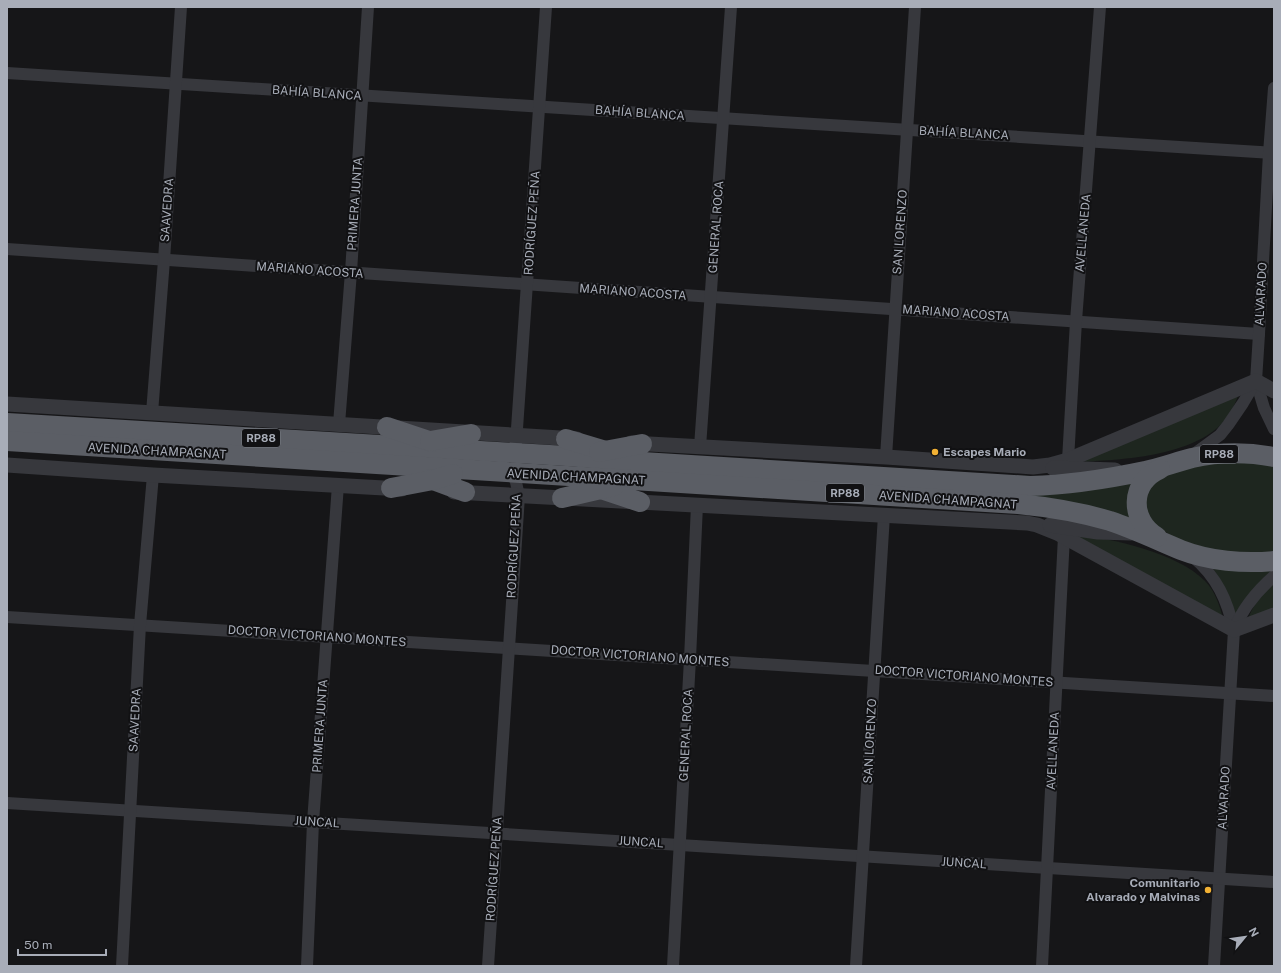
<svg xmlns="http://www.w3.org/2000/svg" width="1281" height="973" font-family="'Public Sans',sans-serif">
	<rect width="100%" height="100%" fill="#161618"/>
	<g fill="#1e261f">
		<path d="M 1239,394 C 1236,400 1234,407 1230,413 C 1203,457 1121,460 1075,462 Z"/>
		<path d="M 525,461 L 1133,479 L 1131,521 Z"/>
		<path d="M 1222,462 L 1274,464 L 1274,552 L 1219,552 L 1177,539 L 1156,526 L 1145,509 C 1146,503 1146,495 1149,490 C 1165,468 1198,466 1222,462 Z"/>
		<path d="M 1074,535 C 1113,538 1177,553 1205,581 C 1215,591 1220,606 1223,619 Z"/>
		<path d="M 1212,567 L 1274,570 C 1253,586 1247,597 1235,620 L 1220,579 Z"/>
		<path d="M 1274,583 L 1274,608 L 1248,619 C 1253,604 1263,594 1274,583 Z"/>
	</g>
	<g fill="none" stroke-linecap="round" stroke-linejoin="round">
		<g stroke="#37383d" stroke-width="12">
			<path d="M 7,73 L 1274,153"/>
			<path d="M 7,249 L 1259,334"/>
			<path d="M 1256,381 L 1264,408 L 1274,429"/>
			<path d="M 152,413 L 164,260 L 181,7"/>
			<path d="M 339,424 L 351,272 L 368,7"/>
			<path d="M 516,443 L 546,7"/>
			<path d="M 700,447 L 731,7"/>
			<path d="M 1194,454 L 1220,435 L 1228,425 L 1243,403 L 1256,381 L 1259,334 L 1269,153 L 1274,88"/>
			<path d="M 886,457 L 915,7"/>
			<path d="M 1068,460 L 1076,321 L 1100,7"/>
			<path d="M 1193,557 C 1217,577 1227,600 1234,630 L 1214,966"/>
			<path d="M 7,617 L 1274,696"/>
			<path d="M 1234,630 C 1242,609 1257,591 1274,576"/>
			<path d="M 7,803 L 1274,882"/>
			<path d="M 122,966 L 140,625 L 153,475"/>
			<path d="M 307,966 L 313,822 L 338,485"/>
			<path d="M 488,966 L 519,496 L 514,473 L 515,467"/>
			<path d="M 673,966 L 690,659 L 697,505"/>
			<path d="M 856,966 L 884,515"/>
			<path d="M 1042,966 L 1064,536"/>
		</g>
		<g stroke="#37383d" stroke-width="15">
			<path d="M 7,404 L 577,439"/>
			<path d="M 631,443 L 886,457 L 1033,467 L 1050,465 L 1068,460 L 1256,381 L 1274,391"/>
			<path d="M 7,465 L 153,475 L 402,489"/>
			<path d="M 1053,468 L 1115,470"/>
			<path d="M 454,492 L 1027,523 L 1037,525 L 1057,533 L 1234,630 L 1274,615"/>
			<path d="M 1050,525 L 1098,532 L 1131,533"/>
		</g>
		<g stroke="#5b5e65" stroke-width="20">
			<path d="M 7,423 L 566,456 L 642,462 L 1030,486 C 1069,485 1107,479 1145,471 C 1161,468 1176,462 1192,458 C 1219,452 1247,452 1274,457"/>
			<path d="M 387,427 L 432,442"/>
			<path d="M 566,439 L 606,451"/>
			<path d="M 7,441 L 1018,504 C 1049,507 1080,512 1110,521 C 1134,529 1157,540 1181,550 C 1209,561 1244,564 1274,561"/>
			<path d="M 430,441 L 471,434"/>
			<path d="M 599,452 L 642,444"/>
			<path d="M 430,479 L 465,492"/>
			<path d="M 391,488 L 433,480 L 453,474"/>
			<path d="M 598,488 L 640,502"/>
			<path d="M 562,498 L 614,486"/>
			<path d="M 1157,537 C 1129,520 1130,482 1160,469"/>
		</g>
	</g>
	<g fill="#f2b134" stroke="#111113" stroke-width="1.5">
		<circle cx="935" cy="452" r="4"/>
		<circle cx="1208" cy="890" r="4"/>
	</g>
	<g text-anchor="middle" stroke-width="4" stroke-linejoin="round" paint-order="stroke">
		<g fill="#111113" stroke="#7b7e86" stroke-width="1">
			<rect x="242" y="429" width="38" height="18" rx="3"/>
			<rect x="1200" y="445" width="38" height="18" rx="3"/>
			<rect x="826" y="484" width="38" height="18" rx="3"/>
		</g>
		<g font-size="11" font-weight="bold" fill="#a8adb8">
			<text x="261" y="442">RP88</text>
			<text x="1219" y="458">RP88</text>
			<text x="845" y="497">RP88</text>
		</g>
		<g font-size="12" fill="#a8adb8" stroke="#111113">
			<text transform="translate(317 93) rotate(4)" y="4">BAHÍA BLANCA</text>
			<text transform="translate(640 113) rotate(4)" y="4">BAHÍA BLANCA</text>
			<text transform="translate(964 133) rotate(3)" y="4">BAHÍA BLANCA</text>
			<text transform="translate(355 204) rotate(-86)" y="4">PRIMERA JUNTA</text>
			<text transform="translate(167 210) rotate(-86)" y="4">SAAVEDRA</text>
			<text transform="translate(532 223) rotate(-86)" y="4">RODRÍGUEZ PEÑA</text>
			<text transform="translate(716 227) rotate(-86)" y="4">GENERAL ROCA</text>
			<text transform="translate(900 232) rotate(-86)" y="4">SAN LORENZO</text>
			<text transform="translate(1083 233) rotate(-85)" y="4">AVELLANEDA</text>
			<text transform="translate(310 270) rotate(4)" y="4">MARIANO ACOSTA</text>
			<text transform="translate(633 292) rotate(4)" y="4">MARIANO ACOSTA</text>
			<text transform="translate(1261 294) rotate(-87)" y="4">ALVARADO</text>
			<text transform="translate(956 313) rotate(4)" y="4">MARIANO ACOSTA</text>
			<text transform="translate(157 451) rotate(3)" y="4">AVENIDA CHAMPAGNAT</text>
			<text transform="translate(576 477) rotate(3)" y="4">AVENIDA CHAMPAGNAT</text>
			<text transform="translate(948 500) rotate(4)" y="4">AVENIDA CHAMPAGNAT</text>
			<text transform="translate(514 546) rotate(-87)" y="4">RODRÍGUEZ PEÑA</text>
			<text transform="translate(317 636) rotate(4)" y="4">DOCTOR VICTORIANO MONTES</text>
			<text transform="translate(640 656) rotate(4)" y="4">DOCTOR VICTORIANO MONTES</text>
			<text transform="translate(964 676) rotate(4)" y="4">DOCTOR VICTORIANO MONTES</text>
			<text transform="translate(135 720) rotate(-87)" y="4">SAAVEDRA</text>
			<text transform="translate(320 726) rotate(-86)" y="4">PRIMERA JUNTA</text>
			<text transform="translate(686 735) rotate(-87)" y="4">GENERAL ROCA</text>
			<text transform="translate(870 741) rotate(-87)" y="4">SAN LORENZO</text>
			<text transform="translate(1053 751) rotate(-87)" y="4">AVELLANEDA</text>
			<text transform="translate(1224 798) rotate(-87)" y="4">ALVARADO</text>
			<text transform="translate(317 822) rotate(4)" y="4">JUNCAL</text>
			<text transform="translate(641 842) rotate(4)" y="4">JUNCAL</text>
			<text transform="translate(964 863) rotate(4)" y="4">JUNCAL</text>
			<text transform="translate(494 869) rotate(-86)" y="4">RODRÍGUEZ PEÑA</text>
		</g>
		<g font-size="12" font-weight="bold" fill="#a8adb8" stroke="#111113" text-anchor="start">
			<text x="943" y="456">Escapes Mario</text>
			<text x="1200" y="887" text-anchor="end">Comunitario<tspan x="1200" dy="14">Alvarado y Malvinas</tspan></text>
		</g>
	</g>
	<rect width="1281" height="973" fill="none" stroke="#a8adb8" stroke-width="16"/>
	<g transform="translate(1245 937) rotate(61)" stroke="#111113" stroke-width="3" paint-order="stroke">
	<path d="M0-3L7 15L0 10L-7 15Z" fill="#a8adb8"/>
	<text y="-6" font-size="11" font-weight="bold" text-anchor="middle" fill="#a8adb8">N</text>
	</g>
	<path d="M18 949v6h88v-6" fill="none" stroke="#a8adb8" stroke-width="2"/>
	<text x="24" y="949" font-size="12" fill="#a8adb8" stroke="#111113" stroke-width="3" paint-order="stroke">50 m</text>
</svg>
